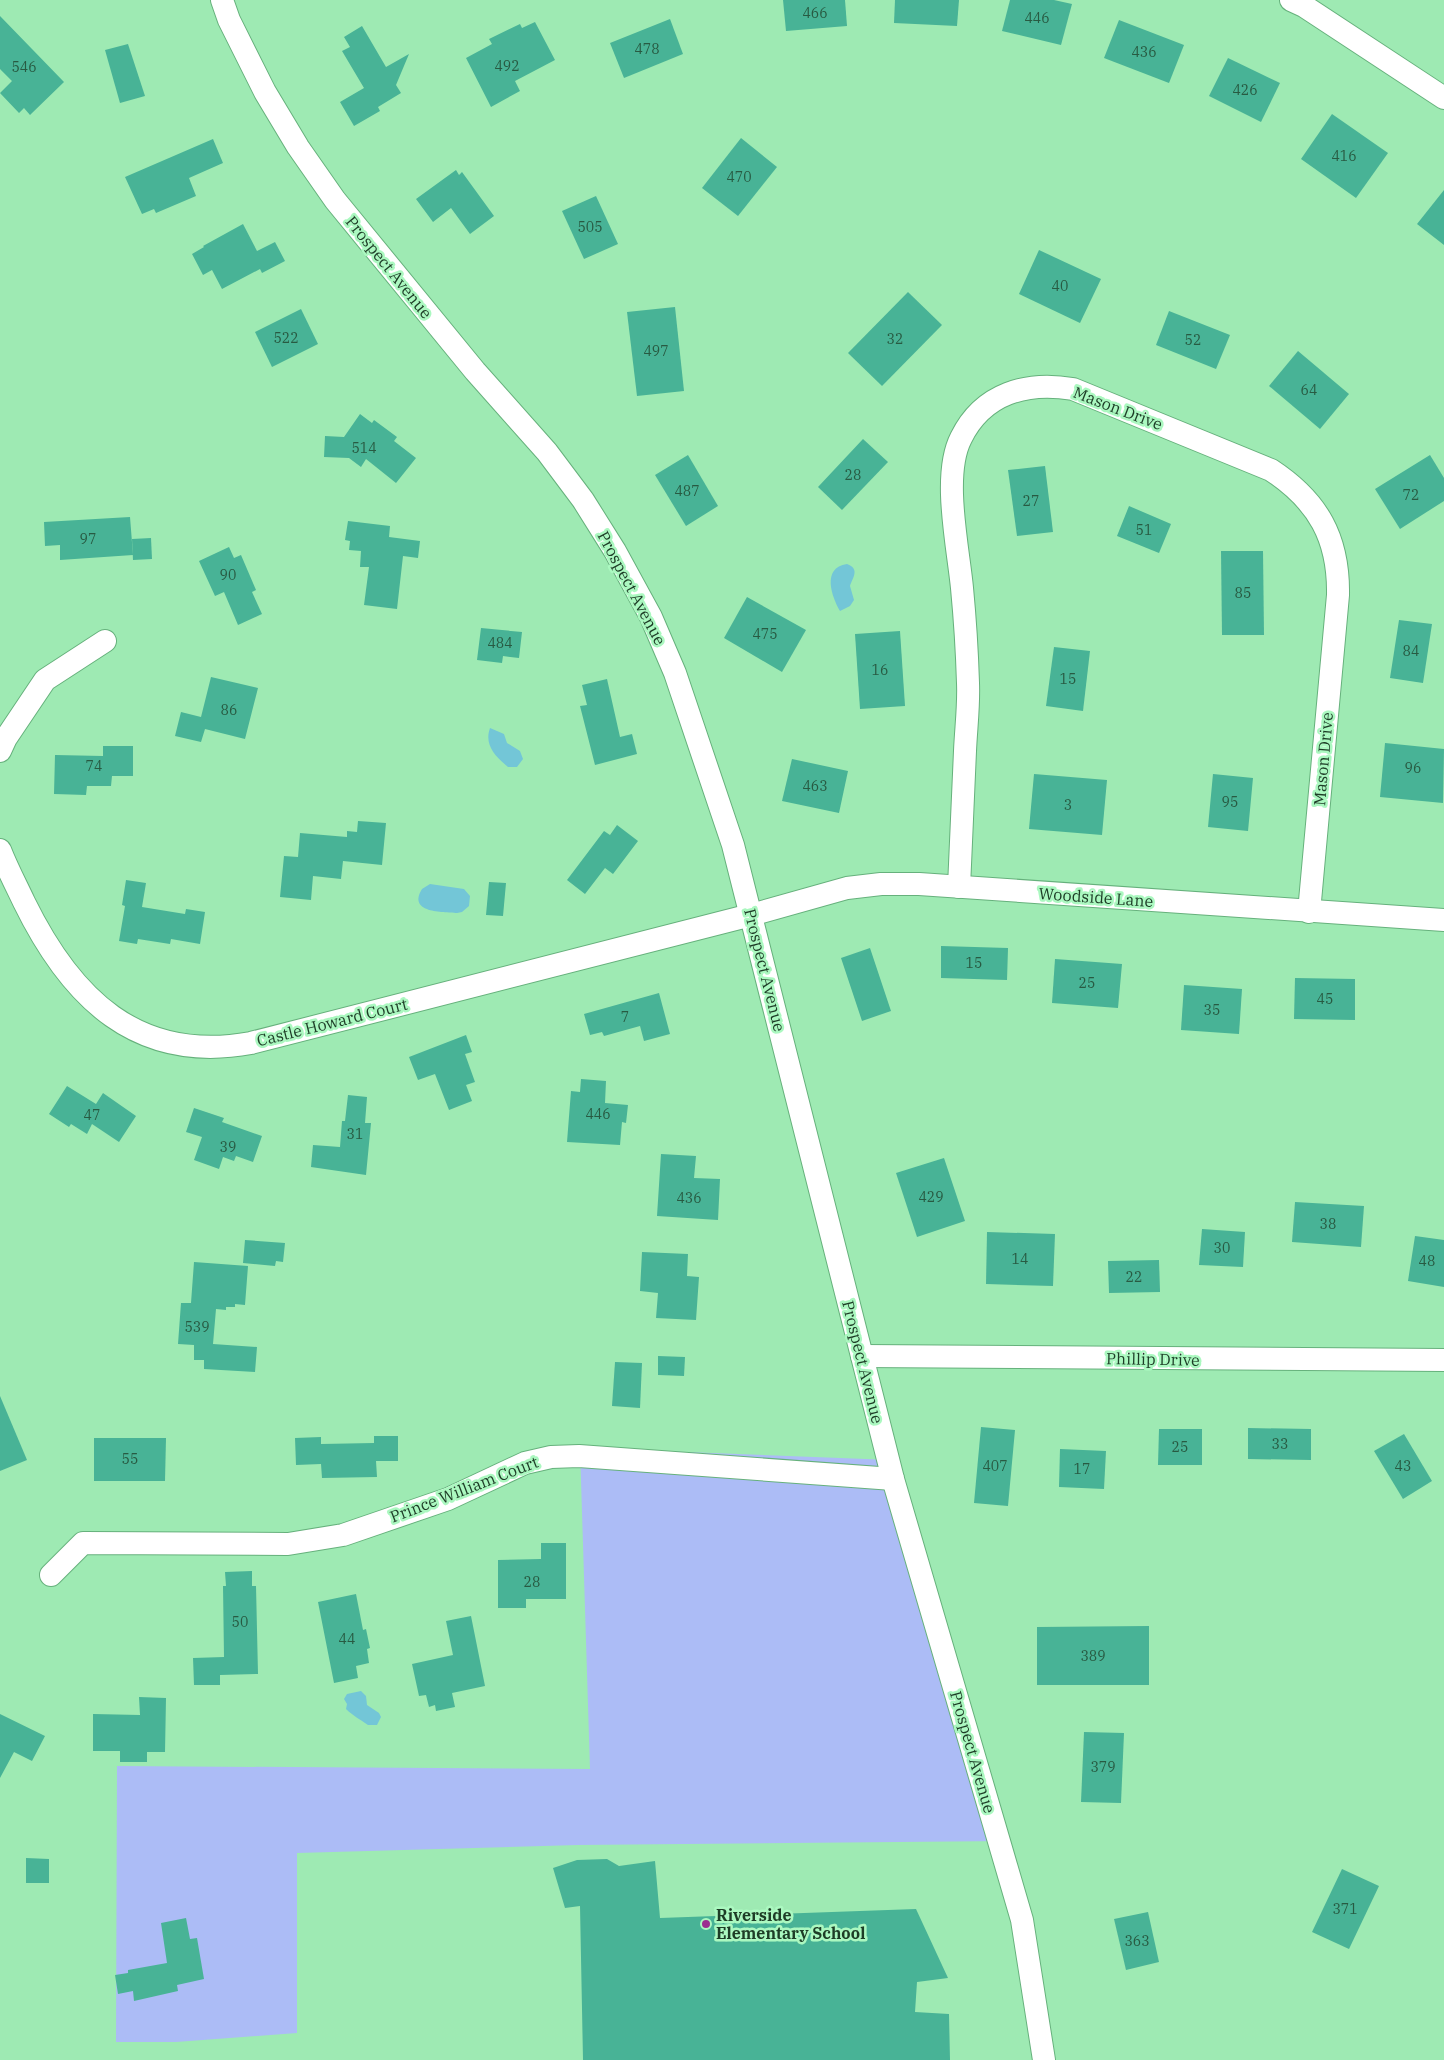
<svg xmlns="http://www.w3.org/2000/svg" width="1444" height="2060" font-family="'IBM Plex Serif',serif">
	<rect width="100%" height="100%" fill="#9eeab3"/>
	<path fill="#acbcf6" d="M 580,1448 L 892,1460 L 1007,1841 L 578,1845 L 297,1853 L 297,2033 L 176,2042 L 116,2042 L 117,1766 L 590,1769 Z"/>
	<g fill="#73c6d7">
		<path d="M 847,564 C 860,569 853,577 850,586 L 854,600 L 850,606 L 840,611 C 832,597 821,568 847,564 Z"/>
		<path d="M 490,728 L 504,734 L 507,743 L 520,751 L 523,759 L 517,767 L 508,767 C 495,756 484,745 490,728 Z"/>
		<path d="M 430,884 L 464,889 L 470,896 L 469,906 L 462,912 L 457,913 C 443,912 407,913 422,889 Z"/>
		<path d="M 361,1691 L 366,1696 L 367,1705 L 379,1713 L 381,1717 L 377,1725 L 368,1725 C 360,1719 353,1716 346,1709 L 347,1704 L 344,1699 L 347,1694 Z"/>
	</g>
	<g fill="#48b396">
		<path d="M 783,0 L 845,0 L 847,26 L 786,31 Z"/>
		<path d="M 895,0 L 959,0 L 957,26 L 894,23 Z"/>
		<path d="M 1010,0 L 1054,0 L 1072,4 L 1061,45 L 1002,31 Z"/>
		<path d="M 0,16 L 64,82 L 30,115 L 24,108 L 19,113 L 0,93 L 12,81 L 0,69 Z"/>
		<path d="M 670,19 L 683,54 L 624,78 L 610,43 Z"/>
		<path d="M 1119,20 L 1184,45 L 1169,83 L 1104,58 Z"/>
		<path d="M 535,22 L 555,60 L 515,81 L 520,91 L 491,107 L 466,58 L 492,44 L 489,39 L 520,24 L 522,28 Z"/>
		<path d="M 362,26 L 386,67 L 409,54 L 396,85 L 401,93 L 378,107 L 380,111 L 354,126 L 340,102 L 364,88 L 342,51 L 350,47 L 344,37 Z"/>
		<path d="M 128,44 L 145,96 L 120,103 L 105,50 Z"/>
		<path d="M 1228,58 L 1280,83 L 1261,122 L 1209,96 Z"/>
		<path d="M 1332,114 L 1388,153 L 1356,198 L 1301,159 Z"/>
		<path d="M 741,138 L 777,167 L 738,216 L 702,188 Z"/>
		<path d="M 213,139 L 223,163 L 189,178 L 196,196 L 156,213 L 154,209 L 142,214 L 125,177 Z"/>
		<path d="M 456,170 L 459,175 L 462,172 L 494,216 L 470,234 L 451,208 L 433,222 L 416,199 Z"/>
		<path d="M 1444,190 L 1444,245 L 1417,224 Z"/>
		<path d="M 596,196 L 618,244 L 584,259 L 562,211 Z"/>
		<path d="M 243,224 L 257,251 L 275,242 L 285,261 L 262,273 L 260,269 L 222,289 L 212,270 L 203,275 L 192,254 L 204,247 L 203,246 Z"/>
		<path d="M 1039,250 L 1101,279 L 1080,323 L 1019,294 Z"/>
		<path d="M 908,292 L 942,325 L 882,386 L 848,353 Z"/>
		<path d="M 675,307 L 684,391 L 637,396 L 627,312 Z"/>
		<path d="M 301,309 L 318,344 L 272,367 L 255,332 Z"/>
		<path d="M 1169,311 L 1230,335 L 1216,369 L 1156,345 Z"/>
		<path d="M 1298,351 L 1349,394 L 1320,429 L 1269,386 Z"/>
		<path d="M 360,414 L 372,423 L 374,420 L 397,437 L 394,441 L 416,458 L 396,483 L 366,459 L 361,467 L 349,458 L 324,457 L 325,436 L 344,437 Z"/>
		<path d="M 863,439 L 888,462 L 842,510 L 818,487 Z"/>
		<path d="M 688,455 L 718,506 L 686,526 L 655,475 Z"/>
		<path d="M 1430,455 L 1444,478 L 1444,501 L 1400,529 L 1375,489 Z"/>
		<path d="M 1045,466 L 1053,532 L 1017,536 L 1008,470 Z"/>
		<path d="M 1129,506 L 1171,524 L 1159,553 L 1117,536 Z"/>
		<path d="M 130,517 L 133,555 L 60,560 L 60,545 L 45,546 L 44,522 Z"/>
		<path d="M 348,521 L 390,526 L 389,537 L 420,541 L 418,558 L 403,556 L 397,609 L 364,605 L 369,567 L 360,567 L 361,551 L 349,550 L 350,541 L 345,540 Z"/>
		<path d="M 151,538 L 152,559 L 133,560 L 132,539 Z"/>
		<path d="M 229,547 L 234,558 L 241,555 L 256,590 L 252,592 L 262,614 L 238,625 L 224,592 L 215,596 L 199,561 Z"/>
		<path d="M 1221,551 L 1263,551 L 1264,635 L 1222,635 Z"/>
		<path d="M 747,597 L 806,630 L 782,672 L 724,638 Z"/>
		<path d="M 1399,620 L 1432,624 L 1423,683 L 1390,678 Z"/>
		<path d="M 481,628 L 522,632 L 519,658 L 503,656 L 502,663 L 477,660 Z"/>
		<path d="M 900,631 L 905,706 L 860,709 L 855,634 Z"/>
		<path d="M 1054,647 L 1090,651 L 1083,711 L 1046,706 Z"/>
		<path d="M 211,677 L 258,688 L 245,739 L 205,729 L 201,742 L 175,736 L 181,712 L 201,717 Z"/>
		<path d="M 607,679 L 620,737 L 632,734 L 637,754 L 595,765 L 580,706 L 587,705 L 582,685 Z"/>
		<path d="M 1385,743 L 1444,749 L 1443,803 L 1380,797 Z"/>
		<path d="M 103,746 L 133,746 L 133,776 L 112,776 L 111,786 L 87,786 L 86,795 L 54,794 L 55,755 L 103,756 Z"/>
		<path d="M 792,759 L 848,771 L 839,813 L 782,801 Z"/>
		<path d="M 1034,774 L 1107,780 L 1102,835 L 1029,829 Z"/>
		<path d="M 1213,774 L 1253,778 L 1248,831 L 1208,827 Z"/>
		<path d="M 358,821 L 386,823 L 382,865 L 343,861 L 341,879 L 313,876 L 311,900 L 280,897 L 284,856 L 298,857 L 300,833 L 347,837 L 347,831 L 357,832 Z"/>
		<path d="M 617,825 L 638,841 L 613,874 L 605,868 L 585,894 L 567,880 L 604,831 L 610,835 Z"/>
		<path d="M 126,880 L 146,883 L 142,907 L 185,914 L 186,909 L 205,912 L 200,944 L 171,939 L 170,944 L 138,939 L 137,944 L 119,941 L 125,906 L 122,905 Z"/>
		<path d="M 489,882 L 506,883 L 503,916 L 486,915 Z"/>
		<path d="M 941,946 L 1008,948 L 1007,980 L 941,978 Z"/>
		<path d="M 870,948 L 891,1011 L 862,1021 L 841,958 Z"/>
		<path d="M 1055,959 L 1122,964 L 1118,1008 L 1052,1003 Z"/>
		<path d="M 1295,978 L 1355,979 L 1355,1020 L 1294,1019 Z"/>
		<path d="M 1184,985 L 1242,989 L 1239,1034 L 1181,1030 Z"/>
		<path d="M 659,993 L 670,1034 L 644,1041 L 640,1026 L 604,1036 L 602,1032 L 590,1035 L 584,1014 Z"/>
		<path d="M 466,1035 L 472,1052 L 465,1054 L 475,1082 L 466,1085 L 472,1101 L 449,1110 L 435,1074 L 418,1080 L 409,1057 Z"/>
		<path d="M 581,1079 L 606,1081 L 605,1103 L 628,1105 L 626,1123 L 622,1122 L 620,1145 L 567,1142 L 571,1091 L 580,1092 Z"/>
		<path d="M 67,1086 L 96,1104 L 103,1093 L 136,1116 L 119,1142 L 92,1124 L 87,1134 L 71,1124 L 69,1127 L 49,1114 Z"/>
		<path d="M 348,1095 L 367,1097 L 365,1123 L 371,1123 L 366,1175 L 311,1167 L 313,1145 L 340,1147 L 342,1121 L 345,1121 Z"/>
		<path d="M 194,1108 L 224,1118 L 222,1122 L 262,1136 L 253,1162 L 236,1156 L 234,1161 L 223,1157 L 219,1169 L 194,1160 L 202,1137 L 186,1132 Z"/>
		<path d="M 661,1154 L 696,1156 L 694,1178 L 720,1179 L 718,1220 L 657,1216 Z"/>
		<path d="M 944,1158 L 965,1221 L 917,1237 L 896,1173 Z"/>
		<path d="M 1295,1202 L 1364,1206 L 1361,1247 L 1292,1242 Z"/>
		<path d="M 1202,1229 L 1245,1232 L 1243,1267 L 1199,1265 Z"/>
		<path d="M 987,1232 L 1055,1234 L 1053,1286 L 986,1284 Z"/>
		<path d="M 1415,1236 L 1444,1240 L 1444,1287 L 1408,1281 Z"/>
		<path d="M 245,1240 L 285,1243 L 283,1262 L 276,1261 L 275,1266 L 243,1263 Z"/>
		<path d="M 642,1252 L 688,1254 L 687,1276 L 699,1277 L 696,1320 L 656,1318 L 658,1293 L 640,1291 Z"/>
		<path d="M 1159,1260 L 1160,1292 L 1109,1293 L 1108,1261 Z"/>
		<path d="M 194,1262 L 248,1266 L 245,1305 L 235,1304 L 235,1307 L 226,1307 L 226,1310 L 216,1309 L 213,1344 L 257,1347 L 255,1372 L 204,1369 L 204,1360 L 194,1360 L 194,1345 L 178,1344 L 181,1303 L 191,1303 Z"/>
		<path d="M 658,1356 L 685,1357 L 684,1376 L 658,1375 Z"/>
		<path d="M 615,1362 L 642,1363 L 640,1408 L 612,1406 Z"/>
		<path d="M 0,1396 L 27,1460 L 0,1471 Z"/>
		<path d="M 981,1427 L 1015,1430 L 1008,1506 L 974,1503 Z"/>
		<path d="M 1248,1428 L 1311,1429 L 1311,1460 L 1248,1459 Z"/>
		<path d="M 1159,1429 L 1202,1429 L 1202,1465 L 1158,1465 Z"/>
		<path d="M 1404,1434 L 1432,1481 L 1403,1499 L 1374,1451 Z"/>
		<path d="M 374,1436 L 398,1436 L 398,1461 L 376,1461 L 377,1477 L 322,1478 L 321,1464 L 296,1465 L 295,1438 L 321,1437 L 321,1444 L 374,1443 Z"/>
		<path d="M 94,1438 L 166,1438 L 165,1481 L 94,1481 Z"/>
		<path d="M 1060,1449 L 1106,1451 L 1104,1489 L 1059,1487 Z"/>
		<path d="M 541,1543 L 566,1543 L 566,1599 L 526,1599 L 526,1608 L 498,1608 L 498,1560 L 541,1559 Z"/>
		<path d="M 252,1571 L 252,1586 L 256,1586 L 258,1674 L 220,1675 L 220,1685 L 194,1685 L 193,1658 L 224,1657 L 223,1586 L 226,1586 L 225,1572 Z"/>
		<path d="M 356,1594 L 363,1630 L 366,1629 L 370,1648 L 367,1649 L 369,1663 L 356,1666 L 358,1678 L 334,1683 L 318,1602 Z"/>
		<path d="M 471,1616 L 485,1686 L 452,1693 L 455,1707 L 436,1711 L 435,1705 L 429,1707 L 426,1695 L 419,1696 L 412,1664 L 453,1655 L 446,1621 Z"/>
		<path d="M 1149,1626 L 1149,1685 L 1037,1685 L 1037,1627 Z"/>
		<path d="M 139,1697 L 166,1698 L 165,1752 L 147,1752 L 147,1762 L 120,1762 L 120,1751 L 93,1751 L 93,1714 L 140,1715 Z"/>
		<path d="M 0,1714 L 45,1736 L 32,1761 L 14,1752 L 0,1778 Z"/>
		<path d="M 1084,1732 L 1124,1733 L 1121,1803 L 1081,1802 Z"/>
		<path d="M 26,1858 L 49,1859 L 49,1883 L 26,1883 Z"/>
		<path d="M 607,1859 L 619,1866 L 655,1861 L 660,1918 L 916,1909 L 948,1978 L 917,1982 L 915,2012 L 949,2014 L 950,2060 L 583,2060 L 580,1906 L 565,1908 L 553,1868 L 577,1860 Z"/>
		<path d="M 1342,1869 L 1379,1886 L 1349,1949 L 1312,1932 Z"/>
		<path d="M 1148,1912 L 1159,1962 L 1126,1970 L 1114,1919 Z"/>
		<path d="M 186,1918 L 190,1939 L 197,1938 L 204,1979 L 177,1985 L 178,1991 L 134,2001 L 133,1991 L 118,1994 L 115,1975 L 128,1973 L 128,1970 L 167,1963 L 161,1923 Z"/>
	</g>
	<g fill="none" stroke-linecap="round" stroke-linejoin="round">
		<defs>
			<g id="street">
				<path d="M 222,0 L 229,20 L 265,92 L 298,147 L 335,200 L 475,371 L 547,452 L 583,500 L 615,551 L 651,617 L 675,673 L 733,845 L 893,1479 L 1022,1920 L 1044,2060"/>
				<path d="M 1291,0 L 1304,6 L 1444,98"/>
				<path d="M 0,751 L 6,738 L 45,680 L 105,641"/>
				<path d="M 0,850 C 7,868 16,885 24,902 C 71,998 137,1064 251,1043 L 751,915 L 847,888 L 881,884 L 919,884 L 1444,920"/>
				<path d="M 959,887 C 961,842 963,796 965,751 C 966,728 969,705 968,683 C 967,651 965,619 962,588 C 958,546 942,475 961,438 C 983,393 1027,381 1073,389 L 1271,470 C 1318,501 1339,538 1338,595 L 1309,912"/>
				<path d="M 862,1356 L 1444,1360"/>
				<path d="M 51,1575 L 83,1543 L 288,1544 L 343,1535 L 448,1499 L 525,1463 L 551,1457 L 579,1456 L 893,1479"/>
			</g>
		</defs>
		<use href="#street" stroke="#66b17c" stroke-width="24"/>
		<use href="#street" stroke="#fff" stroke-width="22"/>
	</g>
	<circle fill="#9b2e8f" stroke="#abf8c0" stroke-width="2" cx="706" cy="1924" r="5"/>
	<g text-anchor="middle" stroke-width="5" stroke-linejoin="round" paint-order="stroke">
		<g font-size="14" fill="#285a42">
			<text x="815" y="18">466</text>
			<text x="1037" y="23">446</text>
			<text x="647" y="54">478</text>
			<text x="1144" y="57">436</text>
			<text x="507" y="71">492</text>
			<text x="24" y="72">546</text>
			<text x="1245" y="95">426</text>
			<text x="1344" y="161">416</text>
			<text x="739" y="182">470</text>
			<text x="590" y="232">505</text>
			<text x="1060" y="291">40</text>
			<text x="286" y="343">522</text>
			<text x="895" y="344">32</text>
			<text x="1193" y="345">52</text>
			<text x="656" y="356">497</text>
			<text x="1309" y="395">64</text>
			<text x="364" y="453">514</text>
			<text x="853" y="480">28</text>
			<text x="687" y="496">487</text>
			<text x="1411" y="500">72</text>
			<text x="1031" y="506">27</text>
			<text x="1144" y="535">51</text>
			<text x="88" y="544">97</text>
			<text x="228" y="580">90</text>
			<text x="1243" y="598">85</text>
			<text x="765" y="639">475</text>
			<text x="500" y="648">484</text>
			<text x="1411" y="656">84</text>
			<text x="880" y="675">16</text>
			<text x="1068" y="684">15</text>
			<text x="229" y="715">86</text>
			<text x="94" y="771">74</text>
			<text x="1413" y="773">96</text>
			<text x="815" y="791">463</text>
			<text x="1230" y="807">95</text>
			<text x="1068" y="810">3</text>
			<text x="974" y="968">15</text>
			<text x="1087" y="988">25</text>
			<text x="1325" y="1004">45</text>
			<text x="1212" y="1015">35</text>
			<text x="625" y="1022">7</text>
			<text x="598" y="1119">446</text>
			<text x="92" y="1120">47</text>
			<text x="355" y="1139">31</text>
			<text x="228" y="1152">39</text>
			<text x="931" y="1202">429</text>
			<text x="689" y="1203">436</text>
			<text x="1328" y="1229">38</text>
			<text x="1222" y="1253">30</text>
			<text x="1020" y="1264">14</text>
			<text x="1427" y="1266">48</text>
			<text x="1134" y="1282">22</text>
			<text x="197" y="1332">539</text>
			<text x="1280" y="1449">33</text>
			<text x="1180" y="1452">25</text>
			<text x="130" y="1464">55</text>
			<text x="995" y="1471">407</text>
			<text x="1403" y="1471">43</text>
			<text x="1082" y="1474">17</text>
			<text x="532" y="1587">28</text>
			<text x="240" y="1627">50</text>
			<text x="347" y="1644">44</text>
			<text x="1093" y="1661">389</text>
			<text x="1103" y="1772">379</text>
			<text x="1345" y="1914">371</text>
			<text x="1137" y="1946">363</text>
		</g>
		<g font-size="16" fill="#1d3c26" stroke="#abf8c0">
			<text transform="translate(389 267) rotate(51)" y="6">Prospect Avenue</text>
			<text transform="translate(1118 408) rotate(21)" y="6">Mason Drive</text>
			<text transform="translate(632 588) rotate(62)" y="6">Prospect Avenue</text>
			<text transform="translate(1323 759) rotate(-85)" y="6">Mason Drive</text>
			<text transform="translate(1096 897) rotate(4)" y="6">Woodside Lane</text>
			<text transform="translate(765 970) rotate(76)" y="6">Prospect Avenue</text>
			<text transform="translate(332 1022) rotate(-14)" y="6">Castle Howard Court</text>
			<text transform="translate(1153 1359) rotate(1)" y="6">Phillip Drive</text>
			<text transform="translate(863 1362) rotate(76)" y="6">Prospect Avenue</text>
			<text transform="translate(464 1489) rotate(-21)" y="6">Prince William Court</text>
			<text transform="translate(973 1752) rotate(74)" y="6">Prospect Avenue</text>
		</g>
		<g font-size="16" font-weight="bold" fill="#1d3c26" stroke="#abf8c0" text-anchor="start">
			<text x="716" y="1921">Riverside<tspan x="716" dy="18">Elementary School</tspan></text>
		</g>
	</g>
</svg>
